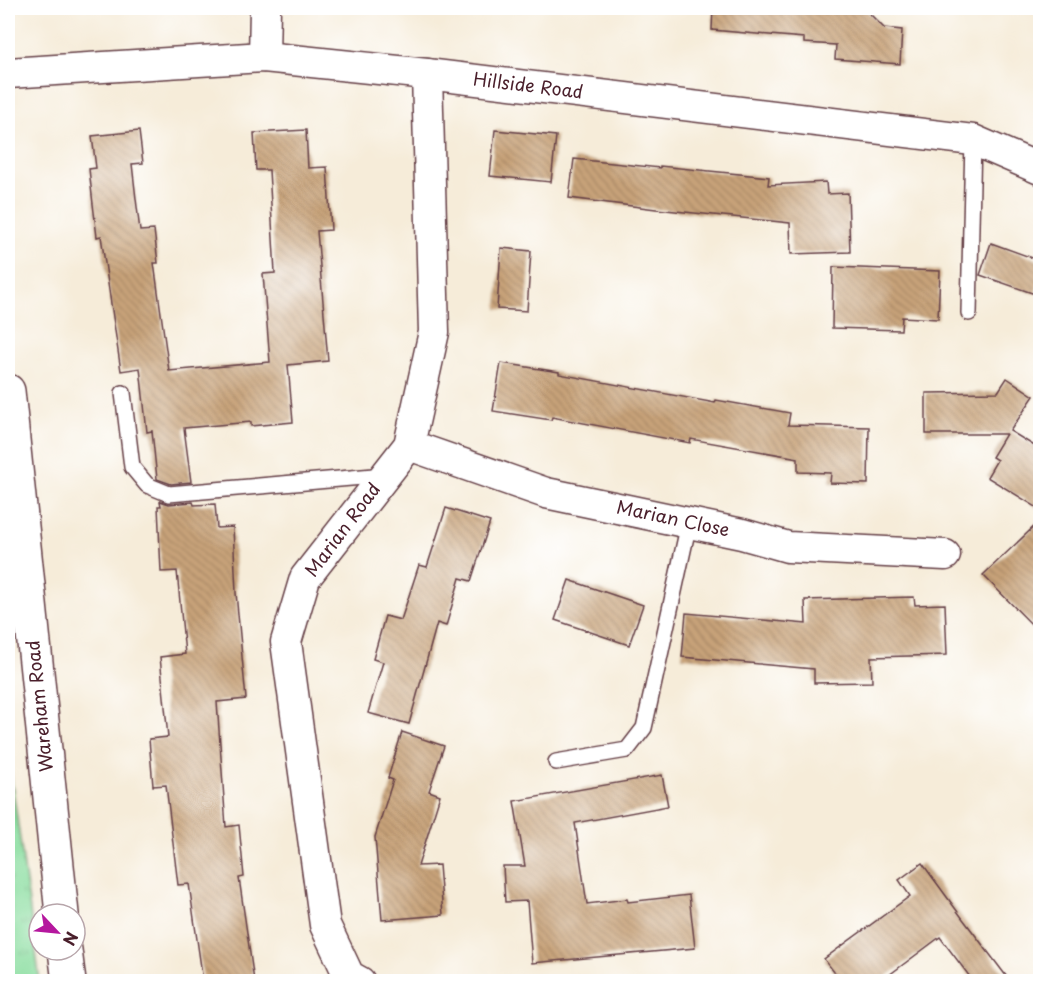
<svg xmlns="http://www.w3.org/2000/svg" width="1048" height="989" font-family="'Playpen Sans',sans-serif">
	<defs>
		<pattern id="grass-tufts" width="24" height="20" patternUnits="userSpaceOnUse" patternTransform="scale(1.5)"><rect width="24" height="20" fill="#89dd9f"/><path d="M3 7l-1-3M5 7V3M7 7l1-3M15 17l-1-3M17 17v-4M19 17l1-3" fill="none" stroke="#78bd89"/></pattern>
		<pattern id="building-back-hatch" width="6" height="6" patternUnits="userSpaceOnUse" patternTransform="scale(1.5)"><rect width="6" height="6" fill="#c8a379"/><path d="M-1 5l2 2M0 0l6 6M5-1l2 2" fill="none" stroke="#a48463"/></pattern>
	</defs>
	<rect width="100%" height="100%" fill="#fff"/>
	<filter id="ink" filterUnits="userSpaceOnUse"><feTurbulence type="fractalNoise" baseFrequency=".0167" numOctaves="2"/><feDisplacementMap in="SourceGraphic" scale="12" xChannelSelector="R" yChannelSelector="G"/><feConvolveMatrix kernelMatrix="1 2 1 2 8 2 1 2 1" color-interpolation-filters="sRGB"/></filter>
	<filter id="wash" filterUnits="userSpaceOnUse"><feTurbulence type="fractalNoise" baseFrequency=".008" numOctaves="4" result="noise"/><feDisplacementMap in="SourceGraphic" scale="24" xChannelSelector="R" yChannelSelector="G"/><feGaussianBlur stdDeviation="1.35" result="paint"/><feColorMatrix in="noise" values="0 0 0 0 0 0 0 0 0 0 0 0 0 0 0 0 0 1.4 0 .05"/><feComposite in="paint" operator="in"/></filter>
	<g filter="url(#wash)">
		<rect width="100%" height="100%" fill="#f6ecd9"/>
		<path fill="url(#grass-tufts)" stroke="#6a7e65" stroke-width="1.5" d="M 8,754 L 40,981 L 8,981 Z"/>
		<g id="blocks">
			<g fill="url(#building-back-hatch)">
				<path d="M 713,8 L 864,8 L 884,28 L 902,30 L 900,64 L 835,59 L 836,45 L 804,43 L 804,38 L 712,30 Z"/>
				<path d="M 306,130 L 308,168 L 327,167 L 331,230 L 317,231 L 328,361 L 288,365 L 293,422 L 251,426 L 251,422 L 184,428 L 191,482 L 171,484 L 157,479 L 152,431 L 147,432 L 140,368 L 121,371 L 101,236 L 97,237 L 93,204 L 89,169 L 96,168 L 92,136 L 139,131 L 143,163 L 132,164 L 136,199 L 140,231 L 154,230 L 158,263 L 154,263 L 169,371 L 270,362 L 263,274 L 275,273 L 269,170 L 256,170 L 254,133 Z"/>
				<path d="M 495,130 L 556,136 L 551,182 L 490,176 Z"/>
				<path d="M 574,159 L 660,168 L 660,166 L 769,177 L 768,185 L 826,182 L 827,194 L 848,193 L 850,252 L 791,254 L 790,223 L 656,209 L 569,198 Z"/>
				<path d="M 991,243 L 1041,261 L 1041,278 L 1035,294 L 980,275 Z"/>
				<path d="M 501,248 L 531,251 L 527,311 L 497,309 Z"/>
				<path d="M 833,267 L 940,271 L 938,319 L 902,317 L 901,330 L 832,328 Z"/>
				<path d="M 501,363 L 559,372 L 559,374 L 715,403 L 716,400 L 790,413 L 788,425 L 869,427 L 868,484 L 830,483 L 831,473 L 798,472 L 798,458 L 691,439 L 690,443 L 552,417 L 551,420 L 493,411 Z"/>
				<path d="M 1007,378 L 1034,396 L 1010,431 L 1041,450 L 1041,510 L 987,477 L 997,460 L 992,457 L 1006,434 L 926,434 L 926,393 L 998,392 Z"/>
				<path d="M 160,501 L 169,504 L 193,502 L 194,505 L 215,504 L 217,528 L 233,527 L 236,593 L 246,699 L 217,702 L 226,827 L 239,825 L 244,877 L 239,878 L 254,981 L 203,981 L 189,884 L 178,885 L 166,785 L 153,786 L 149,739 L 168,737 L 160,657 L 185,654 L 177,571 L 161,572 L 158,506 L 161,506 Z"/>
				<path d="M 446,508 L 490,522 L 471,581 L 460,578 L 446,626 L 437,623 L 409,724 L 368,713 L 383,662 L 373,659 L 385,616 L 401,620 L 419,565 L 427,567 Z"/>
				<path d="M 1041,520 L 1041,634 L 983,575 Z"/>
				<path d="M 569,580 L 643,605 L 629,645 L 555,620 Z"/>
				<path d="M 914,597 L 915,605 L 945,604 L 947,655 L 871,657 L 872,682 L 814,683 L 814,669 L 682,657 L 686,613 L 806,624 L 805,600 Z"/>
				<path d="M 402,732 L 444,746 L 429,791 L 440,795 L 418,866 L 439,865 L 443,915 L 382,920 L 375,837 L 393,780 L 388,778 Z"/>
				<path d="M 662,775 L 668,806 L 575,823 L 587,904 L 627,899 L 628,902 L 689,895 L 695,948 L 532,963 L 527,901 L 505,902 L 503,866 L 525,866 L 514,801 Z"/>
				<path d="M 922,863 L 963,919 L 1010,981 L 973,981 L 940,937 L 881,981 L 841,981 L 824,959 L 910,896 L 899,880 Z"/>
			</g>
		</g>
	</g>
	<g filter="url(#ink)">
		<use href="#blocks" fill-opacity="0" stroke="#643e45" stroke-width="1.5"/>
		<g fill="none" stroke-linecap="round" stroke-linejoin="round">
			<defs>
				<g id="lane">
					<path d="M 969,313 L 973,140"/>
					<path d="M 123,393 L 132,467 L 147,485 L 169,494 L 385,475"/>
					<path d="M 556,762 L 627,750 L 644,728 L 689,523"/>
				</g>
				<g id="street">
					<path d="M 264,57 L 265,8"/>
					<path d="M 8,73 L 264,57 L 427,74 L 973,140 L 1040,169"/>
					<path d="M 409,445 L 546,493 L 742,534 L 788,547 L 945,555"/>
					<path d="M 360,982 L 349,976 L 325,925 L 286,642 L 305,578 L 409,445 L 434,332 L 427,74"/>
				</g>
				<g id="secondary">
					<path d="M 8,391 L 62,914"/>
					<path d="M 65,950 L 69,982"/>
				</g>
			</defs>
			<use href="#lane" stroke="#643e45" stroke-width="18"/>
			<use href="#street" stroke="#643e45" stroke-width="33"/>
			<use href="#secondary" stroke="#643e45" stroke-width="36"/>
			<use href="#lane" stroke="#fff" stroke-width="15"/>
			<use href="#street" stroke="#fff" stroke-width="30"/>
			<use href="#secondary" stroke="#fff" stroke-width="33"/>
		</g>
	</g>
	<g text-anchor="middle" stroke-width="6" stroke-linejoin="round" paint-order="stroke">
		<g font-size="18" fill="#4a1f2b" stroke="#fff">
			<text transform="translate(528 86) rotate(7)" y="6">Hillside Road</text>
			<text transform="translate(673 519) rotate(12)" y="6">Marian Close</text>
			<text transform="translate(343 530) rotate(-53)" y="6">Marian Road</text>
			<text transform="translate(40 706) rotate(-96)" y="6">Wareham Road</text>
		</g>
	</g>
	<rect width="1048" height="989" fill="none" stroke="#fff" stroke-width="30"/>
	<g transform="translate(57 932) rotate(116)"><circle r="28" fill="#ffffff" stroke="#b7a5aa" stroke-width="1.5"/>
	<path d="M0-4.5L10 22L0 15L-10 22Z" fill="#b5179e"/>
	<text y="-9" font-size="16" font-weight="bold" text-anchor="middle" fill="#4a1f2b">N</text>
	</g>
</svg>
